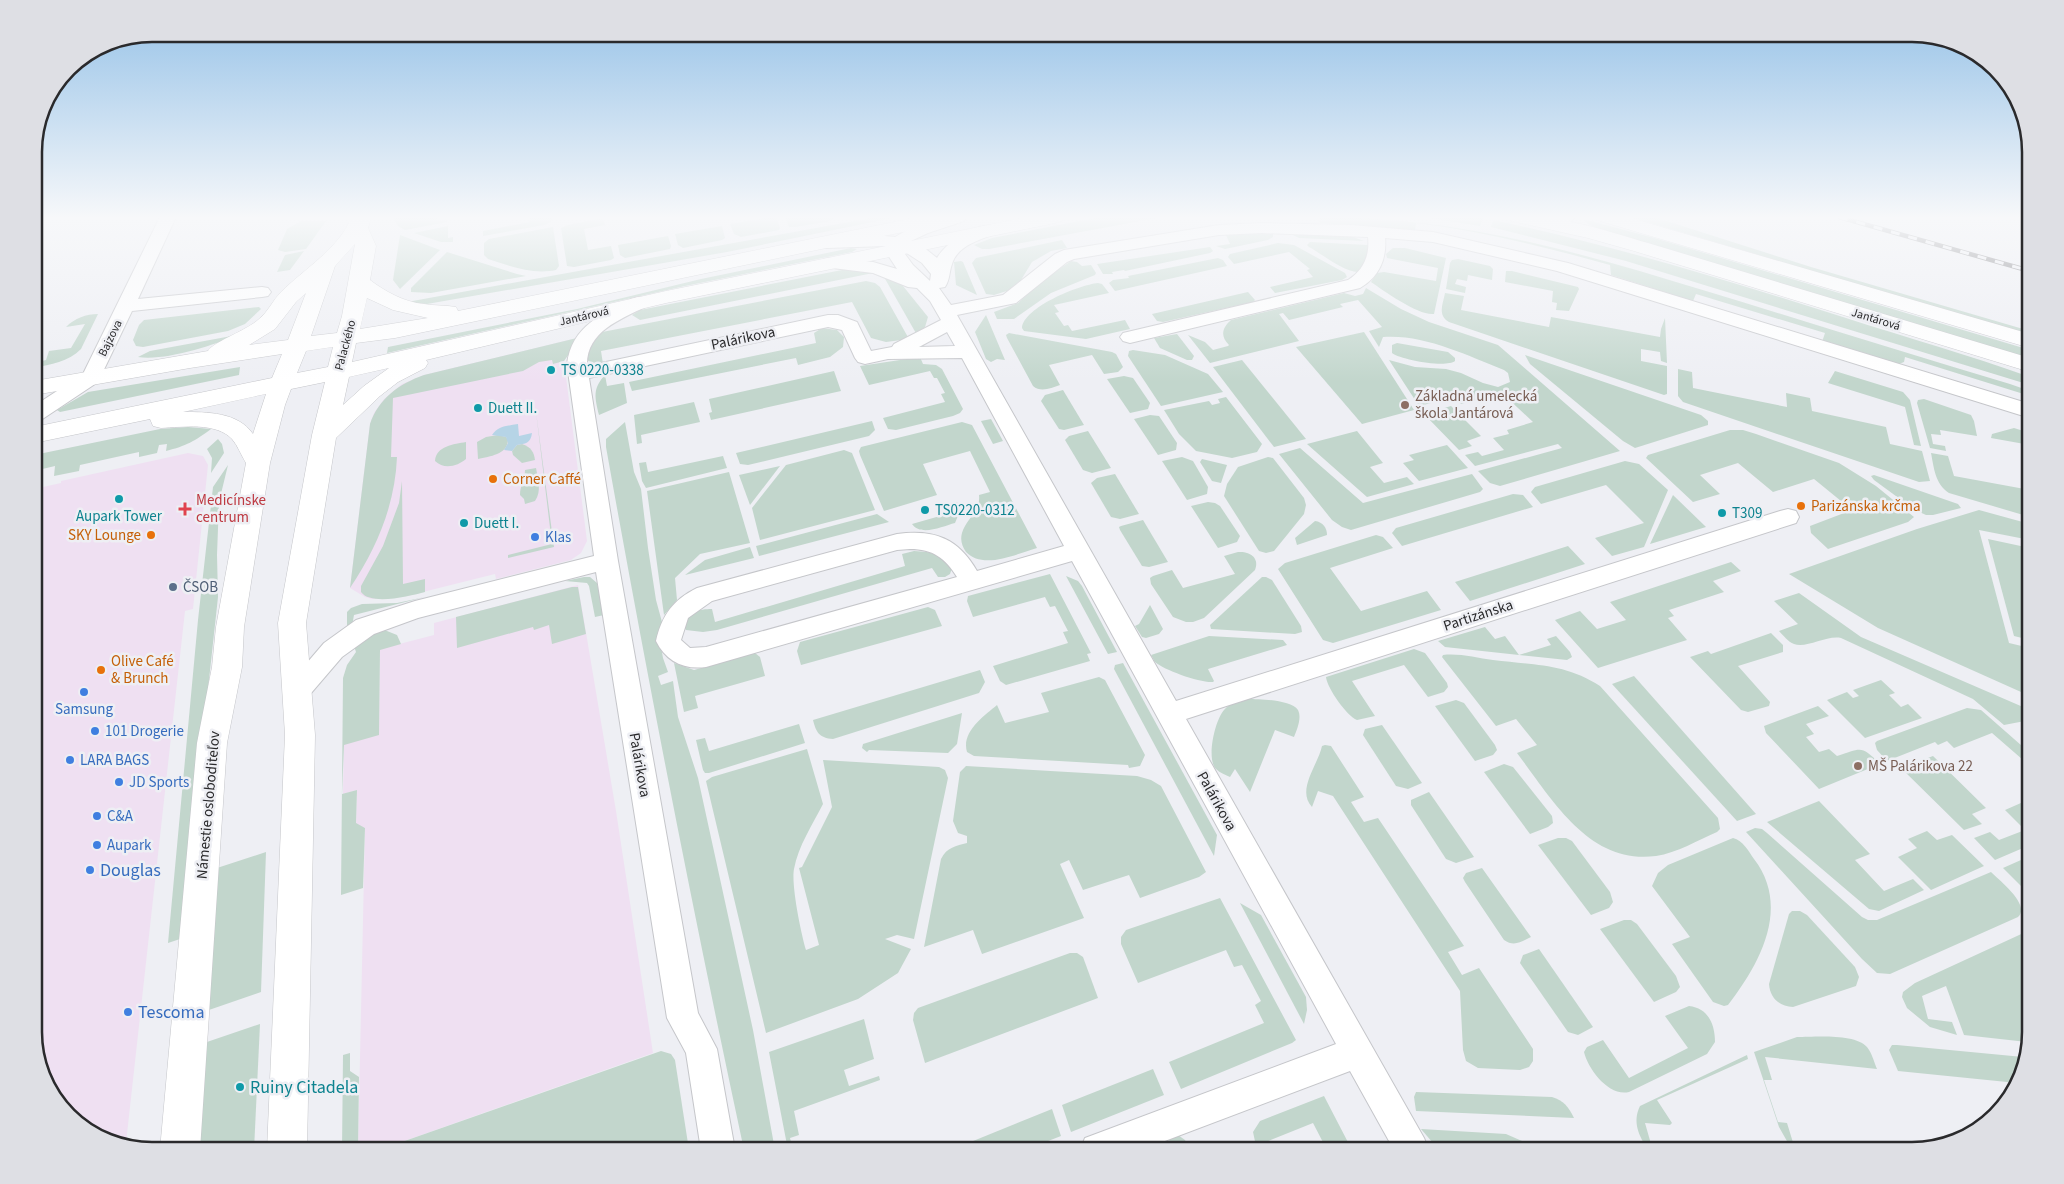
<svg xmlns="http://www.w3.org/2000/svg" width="2064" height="1184" font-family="'Source Sans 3',sans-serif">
	<rect width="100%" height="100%" fill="#eeeff4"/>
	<g fill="#efe0f2">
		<path d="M 581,337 L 564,361 L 587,541 L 581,553 L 571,560 L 496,579 L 495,574 L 407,596 L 372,599 L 365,597 L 350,588 L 370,424 L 374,413 L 384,399 L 402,384 L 424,375 Z"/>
		<path d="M 188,453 L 203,456 L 208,465 L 193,609 L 185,611 L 126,1143 L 93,1134 L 50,1091 L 34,1039 L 34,489 L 61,483 L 61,481 Z"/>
		<path d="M 578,585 L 616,811 L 653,1053 L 379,1150 L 358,1150 L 365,828 L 356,824 L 357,790 L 343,794 L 344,744 L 379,734 L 380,649 L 434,635 L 434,623 Z"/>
	</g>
	<g fill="#c2d6cc">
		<path d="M 393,217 L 437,217 L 437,221 L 447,219 L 447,222 L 405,230 L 398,226 Z"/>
		<path d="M 529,217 L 552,218 L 551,222 L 544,225 L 483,236 L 483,231 L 530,222 Z"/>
		<path d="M 771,217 L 776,217 L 780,228 L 779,230 L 741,237 L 734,234 L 730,224 Z"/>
		<path d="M 785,217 L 835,217 L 831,221 L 795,227 L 789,227 Z"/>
		<path d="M 877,217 L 897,217 L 727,252 L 444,301 L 427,304 L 407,302 Z"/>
		<path d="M 1100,217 L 1162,217 L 989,249 L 982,249 L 974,245 L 992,238 Z"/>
		<path d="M 1319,217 C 1458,217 1575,251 1706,291 C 1808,322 1908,354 2010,384 L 2030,391 L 2030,396 L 1905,357 L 1904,362 L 1899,364 L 1822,342 L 1825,333 L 1696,294 L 1693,301 L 1611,275 L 1610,265 C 1546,247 1481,231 1416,223 L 1415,230 L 1320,223 Z"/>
		<path d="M 1423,217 L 1478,217 L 1483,218 L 1480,226 Z"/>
		<path d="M 1630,217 L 1654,217 L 1811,267 L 2030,331 L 2030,335 Z"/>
		<path d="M 597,219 L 603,219 L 605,225 L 584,229 L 588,250 L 611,246 L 614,258 L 611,260 L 574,267 L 567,266 L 561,228 L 568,225 Z"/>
		<path d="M 1583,219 L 1651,237 L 2030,350 L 2030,359 L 1600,230 L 1588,224 Z"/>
		<path d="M 1493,220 C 1613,245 1730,281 1846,318 C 1908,338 1969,355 2030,377 L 2030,385 L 1626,261 L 1491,227 Z"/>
		<path d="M 301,221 L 326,221 L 306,249 L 285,252 L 278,250 L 287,229 Z"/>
		<path d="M 448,226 L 448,238 L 453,237 L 453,242 L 441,242 L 414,233 Z"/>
		<path d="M 722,226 L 725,238 L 722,240 L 683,248 L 678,245 L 675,234 Z"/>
		<path d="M 553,227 L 559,266 L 556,270 C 533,275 510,266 488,259 L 484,255 L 484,243 L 489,239 Z"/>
		<path d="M 1273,232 L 1273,237 L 1268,240 L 1225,249 L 1216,246 L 1230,244 L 1226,235 Z"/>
		<path d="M 1287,232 L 1348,235 L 1364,241 L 1299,238 Z"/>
		<path d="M 400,235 L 440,250 L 400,289 L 393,280 Z"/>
		<path d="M 668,236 L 671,246 L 670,249 L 625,258 L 620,255 L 618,245 Z"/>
		<path d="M 1062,240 L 1067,248 L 1051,251 L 1032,262 L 1018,285 L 1010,290 L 994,295 L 986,294 L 972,263 L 976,258 Z"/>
		<path d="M 1310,242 L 1368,245 L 1372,246 L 1375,252 L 1358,272 C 1344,272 1322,254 1309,247 L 1307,245 Z"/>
		<path d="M 1278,243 L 1294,245 L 1345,273 L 1347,277 L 1342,280 L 1275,293 L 1270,287 L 1313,277 L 1307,270 L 1310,269 L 1289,252 L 1234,264 L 1228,257 L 1230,254 Z"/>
		<path d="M 1210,247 L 1213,251 L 1210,253 L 1125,271 L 1124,270 L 1112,272 L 1113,274 L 1103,274 L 1097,264 Z"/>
		<path d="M 851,248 L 857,249 L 852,252 L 685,286 L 387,353 L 388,347 L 577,309 L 701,279 Z"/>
		<path d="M 1393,248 L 1405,248 L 1446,258 L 1434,314 C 1419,316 1384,291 1371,282 L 1377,273 L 1384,272 L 1436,281 L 1438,268 L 1387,258 L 1386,254 Z"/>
		<path d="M 304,251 L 290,270 L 277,272 L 285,255 Z"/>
		<path d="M 447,252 L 517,274 L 526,276 L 431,293 L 411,292 L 411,288 Z"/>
		<path d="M 1218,258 L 1223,260 L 1227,266 L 1115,291 L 1109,283 L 1113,280 L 1129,278 L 1128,276 Z"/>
		<path d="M 1458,259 L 1490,266 L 1493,269 L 1492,280 L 1468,275 L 1467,281 L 1457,279 L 1455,284 L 1466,287 L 1465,293 L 1446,289 L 1450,263 L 1452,260 Z"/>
		<path d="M 961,261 L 963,262 L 977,295 L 956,285 L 954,262 Z"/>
		<path d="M 1071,261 L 1077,262 L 1082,266 L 1091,265 L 1096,273 L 1095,275 L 1051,293 L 1014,319 L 997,319 L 994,312 L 1018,303 L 1043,280 Z"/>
		<path d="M 847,269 L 878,272 L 640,320 L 632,315 L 640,310 Z"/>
		<path d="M 1512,271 L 1578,287 L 1579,289 L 1569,311 L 1556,310 L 1557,303 L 1552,302 L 1553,291 L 1505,282 L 1506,271 Z"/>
		<path d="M 889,276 L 903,286 L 928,317 L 925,327 L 917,335 L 884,277 Z"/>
		<path d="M 866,281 L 875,283 L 880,287 L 909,339 L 886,342 L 871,338 L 852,302 L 601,351 L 603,364 L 594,364 L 585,359 L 597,333 Z"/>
		<path d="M 1098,283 L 1102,284 L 1109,293 L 1054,305 L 1059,312 L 1055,313 L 1064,326 L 1068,325 L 1072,331 L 1125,320 L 1130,329 L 1086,339 L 1024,331 L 1022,328 C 1024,307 1079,285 1098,283 Z"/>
		<path d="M 1366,288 L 1401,309 L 1429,322 L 1498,345 L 1620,451 L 1500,486 L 1490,483 L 1478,471 L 1562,448 L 1558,444 L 1475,466 L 1465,455 L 1478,452 L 1482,456 L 1504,450 L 1493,438 L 1509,434 L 1507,430 L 1533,422 L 1502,393 L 1461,404 L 1455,397 L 1419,406 L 1389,360 L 1415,367 L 1446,369 L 1461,373 L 1483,383 L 1498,387 L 1510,382 L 1508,373 L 1504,370 C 1466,355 1424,334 1383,337 L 1379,347 L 1369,331 L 1382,327 L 1358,300 L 1340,304 L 1343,307 L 1289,320 L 1283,313 L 1279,314 L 1299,341 L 1210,363 L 1188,335 L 1205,342 L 1213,350 L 1228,346 L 1229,345 C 1220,336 1222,328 1231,320 L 1344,293 L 1355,296 L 1363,294 Z"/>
		<path d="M 1248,292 L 1255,300 L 1253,302 L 1163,322 L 1157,321 L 1152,314 Z"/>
		<path d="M 1445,293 L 1464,296 L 1461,310 L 1549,327 L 1551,317 L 1660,337 L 1661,329 L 1665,318 L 1667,363 L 1661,361 L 1660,352 L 1641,349 L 1641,361 L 1667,366 L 1667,394 L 1664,395 L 1449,322 C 1437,315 1443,304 1445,293 Z"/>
		<path d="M 259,307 L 261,309 L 245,324 L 228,331 L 143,347 L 136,346 L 133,340 L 139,325 L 144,320 Z"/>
		<path d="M 98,314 L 81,349 C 68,362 51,364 34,368 L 34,363 L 46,360 L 49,351 L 71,348 L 85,324 L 66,327 C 75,318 86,314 98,314 Z"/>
		<path d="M 986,315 L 1005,360 L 997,359 L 991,362 L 986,359 L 975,332 Z"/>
		<path d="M 822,328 L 837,330 L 844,337 L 843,347 L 830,357 L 798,365 L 796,358 L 632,391 L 629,382 L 816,343 L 814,333 Z"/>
		<path d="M 1364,332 L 1414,410 L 1362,424 L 1296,347 Z"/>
		<path d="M 1009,333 L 1112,352 L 1116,354 L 1123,367 L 1118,372 L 1104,374 L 1092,355 L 1049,365 L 1060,385 C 1051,388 1041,393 1033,386 L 1007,338 L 1006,335 Z"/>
		<path d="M 1177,334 L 1194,356 L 1192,360 L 1187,360 L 1160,348 L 1154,338 Z"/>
		<path d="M 237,335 C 212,346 165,361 138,357 L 150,351 Z"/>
		<path d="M 581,337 L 564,361 L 553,364 L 552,360 L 539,362 L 523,371 L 393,398 L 391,457 L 397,457 C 395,505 377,548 350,588 L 370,424 C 379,398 399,384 424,375 Z"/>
		<path d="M 1397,343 L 1448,352 L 1455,358 L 1455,361 C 1446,368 1401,360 1392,353 L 1392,345 Z"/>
		<path d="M 1133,350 L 1165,355 L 1208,374 L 1223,392 L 1161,406 L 1128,356 L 1129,351 Z"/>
		<path d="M 1525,355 L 1701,415 L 1708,421 L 1708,425 L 1635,448 L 1623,441 L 1530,364 Z"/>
		<path d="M 920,357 L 923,364 L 936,365 L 942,369 L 963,409 L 960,413 L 953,416 L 896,430 L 888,429 L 883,418 L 945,402 L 941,394 L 945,393 L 937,378 L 934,378 L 930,371 L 869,385 L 860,366 Z"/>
		<path d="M 1242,360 L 1306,439 L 1274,447 L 1213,367 Z"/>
		<path d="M 240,367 L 239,375 L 60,412 L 57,410 L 88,392 Z"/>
		<path d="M 1678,369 L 1692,372 L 1693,388 L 1787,407 L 1786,393 L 1810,398 L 1812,411 L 1886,427 L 1890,444 L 1922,451 L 1930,481 L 1919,482 L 1683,402 L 1678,396 Z"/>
		<path d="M 834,371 L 841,391 L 711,420 L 709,413 L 712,412 L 709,399 Z"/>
		<path d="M 1835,371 L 1903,392 L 1910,400 L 1921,446 L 1914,445 L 1905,407 L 1828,383 Z"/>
		<path d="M 605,375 L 607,386 L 624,383 L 627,403 L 599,415 C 595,398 592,389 605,375 Z"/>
		<path d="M 1124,376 L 1133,378 L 1150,403 L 1148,409 L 1130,413 L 1107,379 Z"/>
		<path d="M 1063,390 L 1084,425 L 1064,430 L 1059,429 L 1041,401 L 1045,395 Z"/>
		<path d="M 1226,397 L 1262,444 L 1257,452 L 1232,458 L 1196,451 L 1179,434 L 1164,410 L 1209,401 L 1212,405 L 1220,403 L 1218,399 Z"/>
		<path d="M 1924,399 L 1971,415 L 1974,421 L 1977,436 L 1940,430 L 1941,435 L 1931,434 L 1933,444 L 1945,446 L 1946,451 L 1930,448 L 1917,403 L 1918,400 Z"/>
		<path d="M 694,402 L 700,422 L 641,435 L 642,443 L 637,444 L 634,415 Z"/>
		<path d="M 1451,406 L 1481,436 L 1467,441 L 1472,446 L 1459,450 L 1424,414 Z"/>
		<path d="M 536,412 L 554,547 L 508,558 L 508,555 L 552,544 Z"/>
		<path d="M 1150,415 L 1159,416 L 1177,443 L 1176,450 L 1158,455 L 1134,419 Z"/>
		<path d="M 991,419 L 1003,441 L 993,444 L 981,421 Z"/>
		<path d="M 872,421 L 875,430 L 869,436 L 748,465 L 740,464 L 736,453 Z"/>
		<path d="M 625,422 L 634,472 L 641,489 L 648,548 L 656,600 L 662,622 L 659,636 L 663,658 L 668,672 L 658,676 L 661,685 L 673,681 L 678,717 L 698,778 L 753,1030 L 775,1150 L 744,1150 C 694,917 648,682 606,447 L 606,439 Z"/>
		<path d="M 962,422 L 972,425 L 1037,548 C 1016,554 983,570 966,552 C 962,546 960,540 962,533 C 966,519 981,511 979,495 L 990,492 L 970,451 L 923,464 L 937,495 L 884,511 L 860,455 L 859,451 L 861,447 Z"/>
		<path d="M 188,427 L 211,429 C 195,441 186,446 166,451 L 167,444 L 159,445 L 157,453 L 139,457 L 139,452 L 80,465 L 79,471 L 54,476 L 55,466 L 34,471 L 34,455 L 160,429 Z"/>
		<path d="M 2014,428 L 2030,433 L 2030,445 L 1991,438 L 1992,434 Z"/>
		<path d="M 1730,430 L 1743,430 L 1756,434 L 1839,463 L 1876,486 L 1914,517 L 1908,522 L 1828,549 L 1811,533 L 1810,526 L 1852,510 L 1814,479 L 1773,492 L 1738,463 L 1700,475 L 1720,494 L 1693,502 L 1646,458 L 1648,455 Z"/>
		<path d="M 1088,431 L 1111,468 L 1092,473 L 1083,470 L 1065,440 L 1069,436 Z"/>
		<path d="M 1357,431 L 1383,463 L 1370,467 L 1384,483 L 1407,477 L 1414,484 L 1367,497 L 1307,444 Z"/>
		<path d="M 498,435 L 506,437 L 508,440 C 507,455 490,456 478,459 L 477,442 L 486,437 Z"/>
		<path d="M 218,439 L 222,444 L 224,453 L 211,473 L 212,458 L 207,449 Z"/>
		<path d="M 466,442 L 466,459 C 458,466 444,470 435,461 C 436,446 454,444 466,442 Z"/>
		<path d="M 522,444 C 531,447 534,452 535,460 L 522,463 L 513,455 L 512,451 L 517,445 Z"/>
		<path d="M 1447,445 L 1468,468 L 1419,481 L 1403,463 L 1414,460 L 1409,455 Z"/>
		<path d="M 1300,448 L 1363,503 L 1472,474 L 1483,489 L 1480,492 L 1351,530 L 1342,527 L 1332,520 L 1279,454 Z"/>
		<path d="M 844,450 L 852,453 L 875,510 L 760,540 L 752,508 L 786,465 Z"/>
		<path d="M 1931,453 L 1948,456 L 1954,476 L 2030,490 L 2030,517 L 1949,493 C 1935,484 1934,468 1931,453 Z"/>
		<path d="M 723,456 L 727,468 L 646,488 L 642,481 L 639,463 L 646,462 L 648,472 Z"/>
		<path d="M 1182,457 L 1193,461 L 1208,487 L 1207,494 L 1187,500 L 1162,461 Z"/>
		<path d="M 1268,457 L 1273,458 L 1304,498 L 1306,505 L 1304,514 L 1274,551 L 1266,553 L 1259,551 L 1224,496 L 1227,484 L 1238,467 Z"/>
		<path d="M 1202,459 L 1227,465 L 1221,483 L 1212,481 L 1200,462 Z"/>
		<path d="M 1625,461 L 1639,464 L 1668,490 L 1644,547 L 1612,556 L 1595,538 L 1644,523 L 1606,485 L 1541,504 L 1531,492 L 1535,487 Z"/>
		<path d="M 228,465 L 219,502 L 217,555 L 218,597 L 208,689 L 186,937 L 168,943 L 198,620 L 213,487 Z"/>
		<path d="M 780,466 L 750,505 L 739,475 Z"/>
		<path d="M 536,468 C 538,479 542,491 535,501 L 525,504 L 524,499 L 520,495 C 520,485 525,480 525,470 Z"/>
		<path d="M 729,472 L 750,543 L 700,554 L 675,578 L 677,600 L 664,615 L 647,491 Z"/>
		<path d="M 1115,474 L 1139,514 L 1120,519 L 1111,517 L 1091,483 L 1097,478 Z"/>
		<path d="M 1874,475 L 1958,504 L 1961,508 L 1933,515 L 1926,515 L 1915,510 L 1874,480 L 1871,476 Z"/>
		<path d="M 402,481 L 403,584 L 425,579 L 425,592 C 410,596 371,606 361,592 L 361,586 L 383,546 L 399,503 Z"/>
		<path d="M 1513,494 L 1523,495 L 1533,507 L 1402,546 L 1392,533 L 1396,528 Z"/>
		<path d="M 1673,495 L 1706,527 L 1650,544 Z"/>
		<path d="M 957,502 L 960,511 L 955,523 C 943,526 921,537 912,524 L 947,514 L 943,506 Z"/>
		<path d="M 1208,502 L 1215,503 L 1220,506 L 1240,536 L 1237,542 L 1218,548 L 1191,506 Z"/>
		<path d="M 1979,510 L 2030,524 L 2030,540 L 1979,530 L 2009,643 L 2030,648 L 2030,696 L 1878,628 L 1789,574 L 1917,529 Z"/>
		<path d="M 877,514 L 889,522 L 759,556 L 756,546 Z"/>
		<path d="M 1143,520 L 1168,562 L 1149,567 L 1142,566 L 1120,530 L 1119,527 L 1121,526 Z"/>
		<path d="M 1315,521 C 1323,522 1327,528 1327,535 L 1297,545 L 1295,538 Z"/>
		<path d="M 1376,535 L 1383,537 L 1393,548 L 1330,568 L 1361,611 L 1427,591 L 1441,610 L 1333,643 L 1323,640 L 1278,569 L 1285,563 Z"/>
		<path d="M 1988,539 L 2030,548 L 2030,640 L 2014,636 Z"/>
		<path d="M 1568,546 L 1585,564 L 1470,601 L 1455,582 Z"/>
		<path d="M 750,547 L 754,558 L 685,575 L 705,560 Z"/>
		<path d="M 914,551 C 934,552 939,554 952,568 L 950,574 L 945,577 L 938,577 L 932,568 L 717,630 L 703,632 L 686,630 L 683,626 C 688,612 699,609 712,609 L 715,622 L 905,566 L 902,554 Z"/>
		<path d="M 1238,552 C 1250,551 1260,558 1255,570 L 1204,618 L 1193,622 L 1186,622 L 1173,617 L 1151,584 L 1150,578 L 1153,576 L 1172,570 L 1183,588 L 1235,574 L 1224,556 Z"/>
		<path d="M 1731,562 L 1741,571 L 1713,581 L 1724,592 L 1669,610 L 1674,616 L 1668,618 L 1687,640 L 1598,668 L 1555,620 L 1580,611 L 1597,629 L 1626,620 L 1610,602 Z"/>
		<path d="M 1050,574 L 1091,653 L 1087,654 L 1090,661 L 1006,685 L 1000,681 L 993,666 L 1068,643 L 1063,632 L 1068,631 L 1055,606 L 1050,607 L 1045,597 L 973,617 L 967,601 L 968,596 Z"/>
		<path d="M 1066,576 L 1078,581 L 1082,586 L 1117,652 L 1108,654 Z"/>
		<path d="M 584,577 L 590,577 L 597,583 L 604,615 L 595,617 L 589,586 L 587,583 L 565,581 Z"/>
		<path d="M 1262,577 L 1266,577 L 1272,580 L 1301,626 L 1302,632 L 1295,634 L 1211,629 L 1210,625 Z"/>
		<path d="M 572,587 L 578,587 L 586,634 L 552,644 L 549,625 L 534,630 L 533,627 L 457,648 L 456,617 Z"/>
		<path d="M 1799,593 L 1861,637 L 2030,710 L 2030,720 L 2004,725 L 1973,699 L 1841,638 C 1826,635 1806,649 1794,644 C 1788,642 1783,635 1779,631 L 1798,624 L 1774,601 Z"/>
		<path d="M 425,597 L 354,615 L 352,626 L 347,625 L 347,612 L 351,608 L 362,604 L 397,603 Z"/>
		<path d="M 1150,605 L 1163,629 L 1159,634 L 1146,638 L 1142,637 L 1135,626 L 1139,624 Z"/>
		<path d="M 928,607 L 935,610 L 942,626 L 801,665 L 797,651 L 800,642 Z"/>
		<path d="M 1485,627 L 1495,639 L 1505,636 L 1519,655 L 1551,645 L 1547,639 L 1556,636 L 1570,652 L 1572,657 L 1567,660 L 1445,647 L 1438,641 Z"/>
		<path d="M 382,629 L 397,635 L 401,644 L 380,650 L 379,735 L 344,745 L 342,794 L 357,790 L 356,823 L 365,828 L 363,888 L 341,895 L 343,678 L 347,665 L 356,652 L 353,643 Z"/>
		<path d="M 1771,633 L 1783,645 L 1783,652 L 1738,666 L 1770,702 L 1769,706 L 1748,712 L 1741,710 L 1690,657 L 1708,651 L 1711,654 Z"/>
		<path d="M 1209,636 L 1283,640 L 1287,645 L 1208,669 L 1214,681 L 1213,682 C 1200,683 1164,670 1155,662 C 1154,661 1152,656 1151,655 Z"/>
		<path d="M 1414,649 L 1425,653 L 1447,683 L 1448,687 L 1444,692 L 1428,697 L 1404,665 L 1352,681 L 1375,716 L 1357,720 C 1347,716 1327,688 1326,677 Z"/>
		<path d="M 755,653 L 760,657 L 765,676 L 695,696 L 698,708 L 684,712 L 674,663 L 694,670 Z"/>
		<path d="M 1443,655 C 1459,653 1477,658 1493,660 C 1532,665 1565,663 1600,686 L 1718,818 L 1720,829 L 1717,832 C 1698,840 1677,853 1656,856 C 1589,865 1552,799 1517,753 L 1537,745 L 1516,719 L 1496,726 L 1442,657 Z"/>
		<path d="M 1123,663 L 1217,835 L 1214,856 L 1114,669 L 1115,665 Z"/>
		<path d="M 980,670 L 985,682 L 979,693 L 833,739 C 819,738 816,732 813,720 Z"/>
		<path d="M 1634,676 L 1756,814 L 1737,821 L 1612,684 Z"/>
		<path d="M 1099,677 L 1105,680 L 1145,755 L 1140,766 L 1129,768 L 1128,765 L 974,756 L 967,752 C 961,732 984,716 997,705 L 1005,723 L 1049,712 L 1041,693 Z"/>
		<path d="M 1881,680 L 1895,693 L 1889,695 L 1901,707 L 1908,704 L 1922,718 L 1865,738 L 1827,700 L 1847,692 L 1853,698 L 1859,696 L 1853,690 Z"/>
		<path d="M 1248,699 C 1260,699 1291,700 1298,710 C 1302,718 1297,729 1294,737 L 1275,730 L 1250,792 L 1235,769 L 1230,777 C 1226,775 1220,773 1216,769 C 1206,759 1215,720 1224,710 C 1230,703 1240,701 1248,699 Z"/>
		<path d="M 1456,700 L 1464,703 L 1495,745 L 1497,750 L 1493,755 L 1475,761 L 1435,706 Z"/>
		<path d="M 1818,706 L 1829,716 L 1806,724 L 1814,734 L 1806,737 L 1819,752 L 1829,749 L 1837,756 C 1862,748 1861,745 1880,764 L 1819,789 L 1766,733 L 1764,726 Z"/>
		<path d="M 1967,708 L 1981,710 L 2030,753 L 2030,766 L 1992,733 L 1954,748 L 1947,741 L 1938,745 L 1935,742 L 1887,761 L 1877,750 L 1875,743 L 1877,741 Z"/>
		<path d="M 962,713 L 957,744 L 948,753 L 869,750 L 867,752 L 862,748 L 863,744 Z"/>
		<path d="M 799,724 L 805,743 L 709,773 L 705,773 L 703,770 L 696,740 L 705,738 L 709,751 Z"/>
		<path d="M 1382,725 L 1422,783 L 1408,789 L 1396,786 L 1363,735 L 1365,729 Z"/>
		<path d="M 1325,745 L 1331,746 L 1364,797 L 1351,802 L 1364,822 L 1378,818 L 1464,946 L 1448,952 L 1462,975 L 1479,968 L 1533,1049 L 1533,1061 L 1529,1067 L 1520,1070 L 1478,1068 L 1466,1061 L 1463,1050 L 1460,991 L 1333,796 L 1318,791 L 1312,807 C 1296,790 1318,765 1322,746 Z"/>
		<path d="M 807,749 L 823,804 C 813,824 798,846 794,869 C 791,885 801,933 806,950 L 819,945 L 799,868 L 802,867 L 832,807 L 823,760 L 939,767 L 945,770 L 948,778 L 914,939 L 897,935 L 885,939 L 911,949 L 898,973 L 858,999 L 766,1033 L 706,781 L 712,777 Z"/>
		<path d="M 1933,756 L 1986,808 L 1972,814 L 1982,824 L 1964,830 L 1901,768 Z"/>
		<path d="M 1504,764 L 1513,767 L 1552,816 L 1553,823 L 1548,827 L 1530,834 L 1484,772 Z"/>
		<path d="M 966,766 L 1137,776 L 1151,780 L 1161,786 L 1206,872 L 1199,877 L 1140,898 L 1129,875 L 1083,890 L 1069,860 L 1060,864 L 1084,918 L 982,954 L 973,930 L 924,947 L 941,859 C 947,847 956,846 967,843 L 967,836 L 958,833 L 953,821 L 960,772 Z"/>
		<path d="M 1429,792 L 1474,857 L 1456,863 L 1446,859 L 1411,805 L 1411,800 Z"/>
		<path d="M 2030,799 L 2030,845 L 1995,860 L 1974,838 L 1990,832 L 1999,840 L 2025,830 L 2005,810 Z"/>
		<path d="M 1819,801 L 1870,854 L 1855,860 L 1884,891 L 1913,879 L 1924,890 L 1879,911 L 1869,909 L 1767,822 Z"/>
		<path d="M 1755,828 L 1762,829 L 1767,833 L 1862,917 L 1868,920 L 1877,920 L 1991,872 C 2000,881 2031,905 2018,917 L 1890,974 L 1877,973 L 1862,959 L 1746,832 Z"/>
		<path d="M 1927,831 L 1937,840 L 1952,835 L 1984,866 L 1931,890 L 1898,857 L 1917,848 L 1908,839 Z"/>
		<path d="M 1558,838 L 1566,838 L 1572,841 L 1610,892 L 1613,902 L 1609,908 L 1591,915 L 1538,845 Z"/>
		<path d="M 1733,838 C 1743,840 1749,852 1754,859 C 1791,907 1760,964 1728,1005 L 1724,1006 L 1713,1002 L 1672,944 L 1690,937 L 1652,886 L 1658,873 L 1668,865 Z"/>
		<path d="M 266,852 L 261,992 L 206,1011 L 217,868 Z"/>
		<path d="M 2030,856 L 2030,895 L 2003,868 Z"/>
		<path d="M 1482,868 L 1531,937 C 1521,942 1514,947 1504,940 L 1465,882 L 1463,878 L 1466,873 Z"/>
		<path d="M 1220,898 L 1296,1040 L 1292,1043 L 1181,1089 L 1169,1062 L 1264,1023 L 1255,1005 L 1261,1001 L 1242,965 L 1234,967 L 1226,950 L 1138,983 L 1121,944 L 1121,937 L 1126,930 Z"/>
		<path d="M 1240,903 L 1261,915 L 1306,997 L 1307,1010 L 1304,1024 Z"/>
		<path d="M 1792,911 L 1800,911 L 1807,915 L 1855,967 L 1859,977 L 1856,986 L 1793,1007 C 1779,1006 1770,998 1769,984 L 1789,914 Z"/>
		<path d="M 1624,920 L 1631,920 L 1637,924 L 1676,976 L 1680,987 L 1676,992 L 1654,1002 L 1600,929 Z"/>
		<path d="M 2030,930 L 2030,961 L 2028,961 L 2030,963 L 2030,1032 L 2027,1042 L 1964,1035 L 1946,986 L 1922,996 L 1928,1019 L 1952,1022 L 1957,1035 L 1930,1027 L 1907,1008 L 1902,997 L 1903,992 L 1915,983 Z"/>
		<path d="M 1539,949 L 1593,1027 L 1578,1035 L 1568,1032 L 1520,963 L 1523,955 Z"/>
		<path d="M 1070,953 L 1077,953 L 1083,957 L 1098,998 L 925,1063 L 913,1020 L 914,1013 L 918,1008 Z"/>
		<path d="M 1689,1006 C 1708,1008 1715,1024 1715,1042 L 1707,1054 L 1629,1092 C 1609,1097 1588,1069 1584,1052 L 1587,1047 L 1603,1040 L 1629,1078 L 1688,1048 L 1665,1016 Z"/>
		<path d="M 864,1019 L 874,1059 L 844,1070 L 849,1086 L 879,1076 L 880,1080 L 794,1111 L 799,1135 L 790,1138 L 793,1150 L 788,1150 L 769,1052 Z"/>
		<path d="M 260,1024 L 254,1150 L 196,1150 L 204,1043 Z"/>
		<path d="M 1797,1037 C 1814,1037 1855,1033 1867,1047 C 1872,1053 1874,1062 1877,1069 L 1765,1057 L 1772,1080 L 1764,1080 L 1778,1122 L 1787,1123 L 1795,1149 L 1811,1150 L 1792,1150 L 1779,1127 L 1754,1052 Z"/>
		<path d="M 1892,1045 L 1897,1045 L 2023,1057 L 2017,1083 L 1898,1071 L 1889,1050 Z"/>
		<path d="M 661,1051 L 671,1054 L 675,1060 L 689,1150 L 379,1150 Z"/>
		<path d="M 350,1053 L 350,1071 L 359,1077 L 358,1150 L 342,1150 L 343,1055 Z"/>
		<path d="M 1747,1055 L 1748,1059 L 1657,1100 L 1672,1123 L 1670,1125 L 1645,1123 L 1651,1144 L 1681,1146 L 1683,1150 L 1648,1150 C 1639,1136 1632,1122 1640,1106 Z"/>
		<path d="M 1153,1069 L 1164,1095 L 1071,1132 L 1062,1105 Z"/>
		<path d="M 1416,1092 L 1552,1097 C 1564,1101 1568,1106 1574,1118 L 1416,1111 L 1414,1097 Z"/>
		<path d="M 1324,1096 L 1352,1150 L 1327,1150 L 1313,1123 L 1256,1146 L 1253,1132 L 1260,1121 Z"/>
		<path d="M 1052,1109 L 1061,1136 L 1025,1150 L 951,1150 Z"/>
		<path d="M 1421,1129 L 1506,1134 L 1543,1150 L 1439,1150 Z"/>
		<path d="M 1178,1135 L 1185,1140 L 1190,1150 L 1171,1150 L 1169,1138 Z"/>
	</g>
	<path fill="#b6d4e6" d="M 518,424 L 519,436 L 532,433 C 531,443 525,444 517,445 L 512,451 L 504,450 L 508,443 L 506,437 L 492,435 C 498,426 507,426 518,424 Z"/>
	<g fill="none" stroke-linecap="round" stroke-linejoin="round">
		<defs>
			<g id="minor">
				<path d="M 160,217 L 176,217 L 138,299 L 262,287 L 268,288 L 271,292 L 268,296 L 262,297 L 132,311 L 98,382 L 41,420 L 34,422 L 34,406 L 83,374 Z"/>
				<path d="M 942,217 L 966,217 L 964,221 L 928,233 L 911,241 L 922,246 L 937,258 C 946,242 977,222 995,226 L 998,230 L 995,234 C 979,240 957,246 952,264 C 949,272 950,280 945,287 L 939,288 L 951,305 L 1003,295 L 1055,254 L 1064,250 L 1219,225 L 1262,223 L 1351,225 L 1433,232 L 1568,263 L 2030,404 L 2030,418 L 1557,271 L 1433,242 L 1385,238 C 1387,259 1379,277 1360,288 L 1130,343 L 1123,341 L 1120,337 L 1123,333 L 1348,280 C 1364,270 1370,255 1368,237 L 1262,233 L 1219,235 L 1074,259 L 1067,262 L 1016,303 L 957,315 L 1176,701 L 1780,511 L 1788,509 L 1796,511 L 1799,517 L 1796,523 L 1186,719 L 1424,1138 L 1429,1150 L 1394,1150 L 1350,1071 L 1141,1150 L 1080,1150 L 1085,1138 L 1336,1044 L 1072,561 L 706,667 C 683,670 666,661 656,641 C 662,615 673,600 697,588 L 897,534 C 934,529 958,538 977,571 L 1064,546 L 962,358 L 888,359 L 865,364 L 858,362 L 855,358 L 842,330 L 828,327 L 589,378 L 618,561 L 698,1013 L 717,1049 L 735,1150 L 701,1150 L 686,1053 L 667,1018 L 596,572 L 418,618 L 374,634 L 342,657 L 306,699 L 297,702 L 288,699 L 284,692 L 288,685 L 324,643 L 356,620 L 415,601 L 594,556 L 567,364 C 572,326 601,315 631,299 L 638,297 L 645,299 L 647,303 L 645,307 C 619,320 586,332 587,366 L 828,315 L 838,315 L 857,322 L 871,351 L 892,347 L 894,344 L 941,320 L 930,301 L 917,288 L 908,287 L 873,273 L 824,267 L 821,263 L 824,259 L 830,258 L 873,262 L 897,269 L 884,249 L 886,246 L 827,248 L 821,247 L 818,243 L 821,239 L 827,238 L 875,235 L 895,237 L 916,225 ZM 902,250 L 922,263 L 931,274 L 930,281 L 913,265 ZM 947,332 L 955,346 L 919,347 ZM 910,549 C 933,549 945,558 957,577 L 706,647 L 690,648 L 681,640 L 688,618 L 712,601 L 897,550 Z"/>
				<path d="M 1543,217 L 1575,217 C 1569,225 1556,230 1546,228 Z"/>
			</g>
			<g id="tertiary">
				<path d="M 351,217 L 371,217 L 368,228 L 376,246 L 370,280 C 386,292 404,302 424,304 C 435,306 445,305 456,307 L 458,311 L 919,217 L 956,217 L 953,221 L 946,223 L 395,338 L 356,343 L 352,362 L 666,291 L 1028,217 L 1065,217 L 1062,221 L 1055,223 L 666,303 L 426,360 L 428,363 L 425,368 L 398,382 L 380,396 L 336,438 L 306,623 L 315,735 L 307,1150 L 267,1150 L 285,735 L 278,623 L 312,435 L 325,382 L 291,389 L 285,405 L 270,463 L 244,627 L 242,667 L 227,743 L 200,1150 L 160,1150 L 197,743 L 212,667 L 216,627 L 246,463 C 241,455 238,446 232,439 C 216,422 183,427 161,428 L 153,426 L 150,419 L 34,443 L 34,427 L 272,378 L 282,354 L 190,368 L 34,395 L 34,381 L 208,351 C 213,342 248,330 259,319 C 268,312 273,300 281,292 C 302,271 343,245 351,217 ZM 355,244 L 342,316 L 337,333 L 311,336 L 335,266 ZM 306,293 L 288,340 L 249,345 L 275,329 L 296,302 ZM 367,298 L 393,310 L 428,318 L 360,329 ZM 333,347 L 328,367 L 297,373 L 306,351 ZM 389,368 L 364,386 L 343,405 L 349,377 ZM 266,394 L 253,434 C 238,412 207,412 183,412 Z"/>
				<path d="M 1509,217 C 1556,213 1603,230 1648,243 L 2030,358 L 2030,372 L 1634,251 L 1588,238 L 1512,221 Z"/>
				<path d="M 1597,217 L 1627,217 L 2030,334 L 2030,348 L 1600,221 Z"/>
			</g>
		</defs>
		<use href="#minor" stroke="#c5c6ca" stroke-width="2"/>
		<use href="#tertiary" stroke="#c5c6ca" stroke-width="1"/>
		<use href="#minor" fill="#fff" fill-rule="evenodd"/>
		<use href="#tertiary" fill="#fff" fill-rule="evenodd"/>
		<defs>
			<path id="rail" d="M 1839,217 L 2030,271"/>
		</defs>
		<use href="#rail" stroke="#6f6f73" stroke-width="4.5"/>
		<use href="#rail" stroke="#eeeff4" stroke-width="3" stroke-dasharray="9" stroke-linecap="butt"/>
	</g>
	<linearGradient id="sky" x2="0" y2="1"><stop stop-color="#94c1e7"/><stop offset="0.57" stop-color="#f7f8fa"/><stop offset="1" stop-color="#f7f8fa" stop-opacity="0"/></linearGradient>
	<rect width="2064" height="382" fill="url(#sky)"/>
	<g fill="#0f9aa8" stroke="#eeeff4" stroke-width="2">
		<circle cx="551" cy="370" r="5"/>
		<circle cx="478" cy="408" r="5"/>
		<circle cx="119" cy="499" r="5"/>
		<circle cx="925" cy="510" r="5"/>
		<circle cx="1722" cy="513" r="5"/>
		<circle cx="464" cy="523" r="5"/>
		<circle cx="240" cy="1087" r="5"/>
	</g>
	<g fill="#8d6e63" stroke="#eeeff4" stroke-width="2">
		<circle cx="1405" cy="405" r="5"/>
		<circle cx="1858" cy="766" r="5"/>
	</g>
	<g fill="#e8710a" stroke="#eeeff4" stroke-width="2">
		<circle cx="493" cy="479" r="5"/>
		<circle cx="1801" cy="506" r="5"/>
		<circle cx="151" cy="535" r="5"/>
		<circle cx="101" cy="670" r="5"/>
	</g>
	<path fill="#e0444e" stroke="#eeeff4" stroke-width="2" d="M182.5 501.5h5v5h5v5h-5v5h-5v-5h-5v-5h5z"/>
	<g fill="#3f7fe0" stroke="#eeeff4" stroke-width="2">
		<circle cx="535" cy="537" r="5"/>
		<circle cx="84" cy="692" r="5"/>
		<circle cx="95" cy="731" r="5"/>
		<circle cx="70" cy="760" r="5"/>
		<circle cx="119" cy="782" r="5"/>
		<circle cx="97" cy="816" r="5"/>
		<circle cx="97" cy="845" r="5"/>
		<circle cx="90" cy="870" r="5"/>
		<circle cx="128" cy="1012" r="5"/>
	</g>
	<circle fill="#5c6f8a" stroke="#eeeff4" stroke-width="2" cx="173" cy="587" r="5"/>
	<g text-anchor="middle" stroke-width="5" stroke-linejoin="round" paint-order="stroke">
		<g font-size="12" fill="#2a2a2c" stroke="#eeeff4">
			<text transform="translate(584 316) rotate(-13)" y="4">Jantárová</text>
			<text transform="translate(1876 319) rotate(17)" y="4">Jantárová</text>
			<text transform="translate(110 338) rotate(-64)" y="4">Bajzova</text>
			<text transform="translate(345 345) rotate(-75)" y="4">Palackého</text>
		</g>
		<g font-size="15" fill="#2a2a2c" stroke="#eeeff4">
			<text transform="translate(743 338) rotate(-12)" y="5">Palárikova</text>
			<text transform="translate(1478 615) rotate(-18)" y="5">Partizánska</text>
			<text transform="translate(640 765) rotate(80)" y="5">Palárikova</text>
			<text transform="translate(1217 801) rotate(61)" y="5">Palárikova</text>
			<text transform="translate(208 805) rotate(-85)" y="5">Námestie osloboditeľov</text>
		</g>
		<g font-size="15" fill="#0d838f" stroke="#eeeff4" text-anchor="start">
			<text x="561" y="375">TS 0220-0338</text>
			<text x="488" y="413">Duett II.</text>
			<text x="935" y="515">TS0220-0312</text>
			<text x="1732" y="518">T309</text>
			<text x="119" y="521" text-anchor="middle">Aupark Tower</text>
			<text x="474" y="528">Duett I.</text>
		</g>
		<g font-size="15" fill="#785e54" stroke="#eeeff4" text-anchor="start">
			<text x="1415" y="401">Základná umelecká<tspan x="1415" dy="17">škola Jantárová</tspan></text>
			<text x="1868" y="771">MŠ Palárikova 22</text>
		</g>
		<g font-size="15" fill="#c56008" stroke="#eeeff4" text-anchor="start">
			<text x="503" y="484">Corner Caffé</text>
			<text x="1811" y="511">Parizánska krčma</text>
			<text x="141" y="540" text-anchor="end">SKY Lounge</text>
			<text x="111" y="666">Olive Café<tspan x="111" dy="17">&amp; Brunch</tspan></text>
		</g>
		<g font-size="15" fill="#be3a42" stroke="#eeeff4" text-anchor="start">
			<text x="196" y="505">Medicínske<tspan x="196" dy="17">centrum</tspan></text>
		</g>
		<g font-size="15" fill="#366cbe" stroke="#eeeff4" text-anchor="start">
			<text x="545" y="542">Klas</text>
			<text x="84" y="714" text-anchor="middle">Samsung</text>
			<text x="105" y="736">101 Drogerie</text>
			<text x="80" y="765">LARA BAGS</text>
			<text x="129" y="787">JD Sports</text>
			<text x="107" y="821">C&amp;A</text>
			<text x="107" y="850">Aupark</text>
		</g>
		<g font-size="15" fill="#4e5e75" stroke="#eeeff4" text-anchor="start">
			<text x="183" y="592">ČSOB</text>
		</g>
		<g font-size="18" fill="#366cbe" stroke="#eeeff4" text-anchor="start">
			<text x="100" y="876">Douglas</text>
			<text x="138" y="1018">Tescoma</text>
		</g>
		<g font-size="18" fill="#0d838f" stroke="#eeeff4" text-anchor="start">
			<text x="250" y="1093">Ruiny Citadela</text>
		</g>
	</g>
	<path d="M0 0H2064V1184H0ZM152 42H1912A110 110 0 0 1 2022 152V1032A110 110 0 0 1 1912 1142H152A110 110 0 0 1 42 1032V152A110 110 0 0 1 152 42Z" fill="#dedfe4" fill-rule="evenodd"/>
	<path fill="none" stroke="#2a2a2c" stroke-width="2.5" d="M152 42H1912A110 110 0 0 1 2022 152V1032A110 110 0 0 1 1912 1142H152A110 110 0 0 1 42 1032V152A110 110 0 0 1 152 42Z"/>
</svg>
